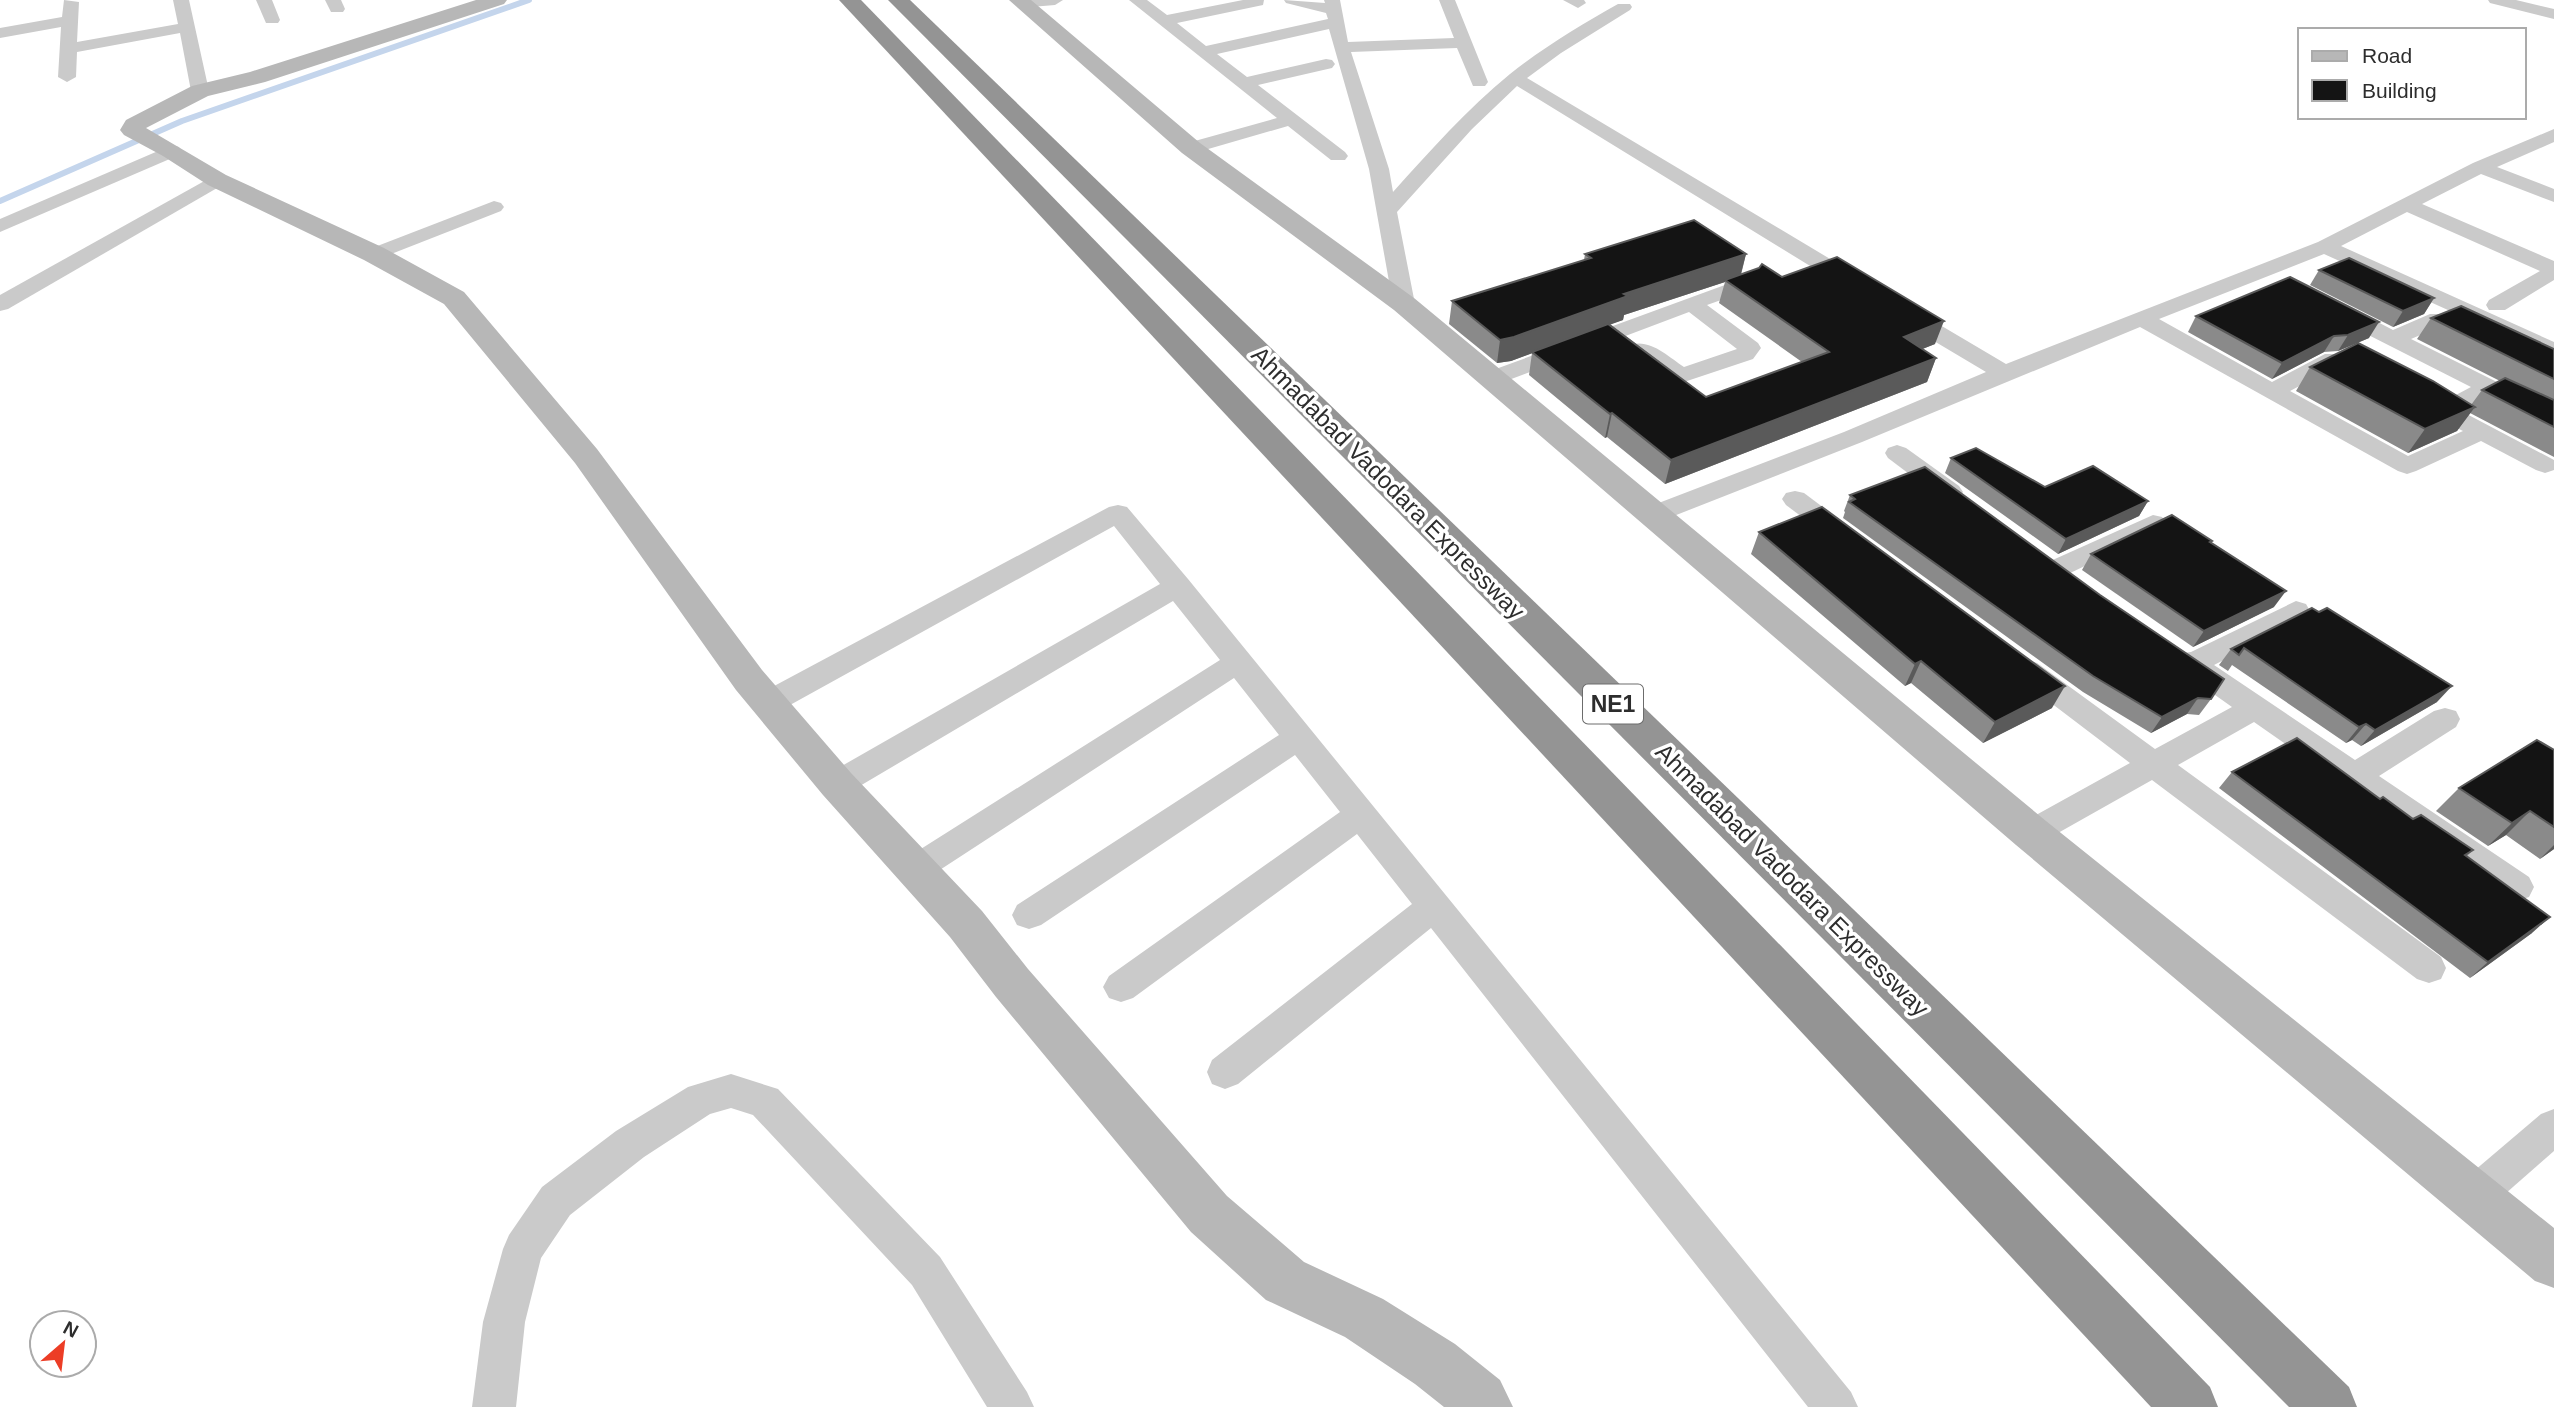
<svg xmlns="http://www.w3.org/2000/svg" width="2554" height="1407" font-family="Helvetica,sans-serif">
	<rect width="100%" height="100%" fill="#fff"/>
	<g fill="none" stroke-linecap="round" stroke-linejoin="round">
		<path stroke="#c4d5ec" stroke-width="6" d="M 0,201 L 182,121 L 529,0"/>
		<g fill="#cacaca" fill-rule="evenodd">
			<path d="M 64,0 L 79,2 L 77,42 L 178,24 L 173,0 L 189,0 L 209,91 L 200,96 L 191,91 L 180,33 L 77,52 L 76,77 L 67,82 L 58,77 L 61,27 L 0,38 L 0,28 L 62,17 Z"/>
			<path d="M 256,0 L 272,0 L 280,20 L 278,23 L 266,23 Z"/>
			<path d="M 325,0 L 341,0 L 345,9 L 343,12 L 331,12 Z"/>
			<path d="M 1026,0 L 1063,0 L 1055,5 L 1019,8 L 1017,5 L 1019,2 Z"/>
			<path d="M 1129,0 L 1147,0 L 1167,15 L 1243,0 L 1264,0 L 1263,5 L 1177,23 L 1206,46 L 1328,19 L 1326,13 L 1286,3 L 1284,0 L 1325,3 L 1324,0 L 1340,0 L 1348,42 L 1454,38 L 1439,0 L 1455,0 L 1488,82 L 1485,86 L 1473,86 L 1457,48 L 1351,52 L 1389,169 L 1393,192 C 1430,151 1467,109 1510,74 C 1544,47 1581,25 1618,4 L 1630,4 L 1632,7 L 1630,10 L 1561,53 L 1527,78 L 1862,278 L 1865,283 L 1862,288 L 1846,288 L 1517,86 L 1472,129 L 1397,212 L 1415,304 L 1412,309 L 1396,309 L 1393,304 L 1369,169 L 1329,29 L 1217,54 L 1247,77 L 1326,59 L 1332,60 L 1335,64 L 1332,68 L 1258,85 L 1345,152 L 1348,156 L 1345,160 L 1331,160 L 1288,126 L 1191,154 L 1182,148 L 1184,144 L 1277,118 Z"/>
			<path d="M 1563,0 L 1584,0 L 1586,3 L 1578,8 Z"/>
			<path d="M 2488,0 L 2516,0 L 2554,9 L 2554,19 L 2490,3 Z"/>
			<path d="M 2554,129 L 2554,142 L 2497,167 L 2554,189 L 2554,202 L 2481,174 L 2422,204 L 2554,261 L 2554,280 L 2505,310 L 2489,310 L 2486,305 L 2489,300 L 2540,271 L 2407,212 L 2341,246 L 2554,342 L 2554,358 L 2324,254 L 2159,319 L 2272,382 L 2325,354 L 2341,354 L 2344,359 L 2341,364 L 2290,391 L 2408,456 L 2463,431 L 2443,421 L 2435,409 L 2439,404 L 2471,387 L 2331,316 L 2328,311 L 2331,306 L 2347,306 L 2393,330 L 2430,314 L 2446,314 L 2449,319 L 2446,324 L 2411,339 L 2497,382 L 2501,387 L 2497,392 L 2461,411 L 2554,460 L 2554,470 L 2545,473 L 2536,470 L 2481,441 L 2416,471 L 2407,474 L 2398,471 L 2140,327 L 1862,442 L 1661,521 L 1652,523 L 1643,521 L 1639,515 L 1643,509 L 1844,432 L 1986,372 L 1897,319 L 1894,314 L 1897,309 L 1913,309 L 2006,364 L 2318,242 L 2473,163 Z"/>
			<path d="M 172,145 L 179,147 L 181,151 L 179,155 L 0,232 L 0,219 Z"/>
			<path d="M 217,174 L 224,176 L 227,180 L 224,184 L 8,309 L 0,311 L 0,295 Z"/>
			<path d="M 494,201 L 501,203 L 504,207 L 501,211 L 381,258 L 367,258 L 364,254 L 367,250 Z"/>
			<path d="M 1744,278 L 1752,279 L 1755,284 L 1752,289 L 1707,305 L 1758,343 L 1761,348 L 1753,359 L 1681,383 L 1673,381 L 1630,349 L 1633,344 C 1652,340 1669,357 1684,367 L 1737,349 L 1689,312 L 1498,384 L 1482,384 L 1478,379 L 1482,374 Z"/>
			<path d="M 1897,445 L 1906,448 L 1959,486 L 1963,492 L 1959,498 L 1950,500 L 1941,498 L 1888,458 L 1885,453 L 1888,448 Z"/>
			<path d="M 1795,491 L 1804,493 L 1852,529 L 1856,535 L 1852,541 L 1843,544 L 1834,541 L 1786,505 L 1782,499 L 1786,493 Z"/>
			<path d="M 1118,505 L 1127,507 L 1188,579 L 1851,1392 L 1858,1407 L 1808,1407 L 1431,928 L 1238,1084 L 1225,1089 L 1212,1084 L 1207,1072 L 1212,1060 L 1412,904 L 1357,834 L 1133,998 L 1121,1002 L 1109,998 L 1103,987 L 1109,976 L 1340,812 L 1295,755 L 1041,925 L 1029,929 L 1017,925 L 1012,915 L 1017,905 L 1279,735 L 1234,678 L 929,877 L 917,881 L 905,877 L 901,868 L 905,859 L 1220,660 L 1173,601 L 848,793 L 837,796 L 826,793 L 821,784 L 826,775 L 1160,584 L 1114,526 L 781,710 L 770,713 L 759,710 L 755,702 L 759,694 L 1109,507 Z"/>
			<path d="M 2153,515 L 2162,517 L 2166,523 L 2162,529 L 2066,575 L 2056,578 L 2046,575 L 2042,569 L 2046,563 Z"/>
			<path d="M 2296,601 L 2306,604 L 2310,611 L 2306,618 L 2214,665 L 2355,760 L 2434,711 L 2445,708 L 2456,711 L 2460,719 L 2456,727 L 2379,776 L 2529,877 L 2534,887 L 2529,897 L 2517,901 L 2505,897 L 2254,722 L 2178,765 L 2441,957 L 2446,968 L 2441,979 L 2429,983 L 2417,979 L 2152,780 L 2042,842 L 2031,846 L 2020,842 L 2015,833 L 2020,824 L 2130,763 L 2017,677 L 2012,670 L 2017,663 L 2027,660 L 2037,663 L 2155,749 L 2232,707 L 2177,668 L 2173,661 L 2177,654 L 2191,652 Z"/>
			<path d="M 731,1074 L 778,1089 L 940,1257 L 1027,1392 L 1034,1407 L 987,1407 L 912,1285 L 753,1115 L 731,1108 L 710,1114 L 644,1157 L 570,1215 L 541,1258 L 525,1322 L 516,1407 L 472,1407 L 483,1322 L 503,1249 L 509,1235 L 542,1187 L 616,1131 L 688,1087 Z"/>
			<path d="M 2554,1109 L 2554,1151 L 2489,1208 L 2475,1214 L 2461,1208 L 2455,1195 L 2461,1182 L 2541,1114 Z"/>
		</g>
		<g fill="#b7b7b7" fill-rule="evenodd">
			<path d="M 476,0 L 507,0 L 504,4 L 265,82 L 208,96 L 146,128 L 226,175 L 384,248 L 464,292 L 597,449 L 762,670 L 851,773 L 982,911 L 1028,969 L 1227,1196 L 1304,1262 L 1383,1299 L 1455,1344 L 1500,1380 L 1513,1407 L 1444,1407 L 1415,1384 L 1345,1337 L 1266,1300 L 1191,1232 L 996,997 L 950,937 L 823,795 L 736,690 L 575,463 L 444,304 L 364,260 L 208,185 L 163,156 L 124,135 L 120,130 L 126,120 L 192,86 L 250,72 Z"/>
			<path d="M 1009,0 L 1031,0 L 1200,143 L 1414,298 L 2046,821 L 2554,1228 L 2554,1288 L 2535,1281 L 2016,845 L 1394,310 L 1182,153 Z"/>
		</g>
		<g fill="#949494" fill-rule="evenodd">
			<path d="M 839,0 L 861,0 L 2210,1387 L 2218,1407 L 2151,1407 Z"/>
			<path d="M 888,0 L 910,0 L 2349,1387 L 2357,1407 L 2289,1407 Z"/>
		</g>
	</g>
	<g fill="#8a8a8a" fill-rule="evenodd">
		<path d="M 1585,254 L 1746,254 L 1741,275 L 1782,277 L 1935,344 L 1922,349 L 1936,358 L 1927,382 L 1665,484 L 1607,437 L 1605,438 L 1529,375 L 1532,353 L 1511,361 L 1497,363 L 1449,324 L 1452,301 L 1584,260 ZM 1725,282 L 1719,303 L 1802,362 L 1706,397 L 1610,324 L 1623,320 L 1624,315 Z"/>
		<path d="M 2319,270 L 2434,298 L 2424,314 L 2393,327 L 2310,285 Z"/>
		<path d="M 2196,316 L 2369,338 L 2338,351 L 2324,352 L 2272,379 L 2188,332 Z"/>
		<path d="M 2431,318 L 2554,349 L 2554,457 L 2470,413 L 2457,431 L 2408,453 L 2296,391 L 2310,367 L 2471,405 L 2482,390 L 2500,381 L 2417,339 Z"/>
		<path d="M 1951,458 L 2045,487 L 2148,501 L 2139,516 L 2058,554 L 1945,473 Z"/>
		<path d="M 1850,495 L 2100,595 L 2211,699 L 2199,715 L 2187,714 L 2151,733 L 2083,692 L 1843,518 L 1845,512 L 1844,511 Z"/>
		<path d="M 1759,532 L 2052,708 L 1983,743 L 1911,683 L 1905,686 L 1751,554 Z"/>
		<path d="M 2211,542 L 2274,607 L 2193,647 L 2082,570 L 2091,554 Z"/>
		<path d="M 2312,608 L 2437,702 L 2361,746 L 2352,740 L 2346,743 L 2232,665 L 2228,671 L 2219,665 L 2231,649 Z"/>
		<path d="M 2554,750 L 2554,849 L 2540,859 L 2506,835 L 2488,846 L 2436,811 L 2459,788 Z"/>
		<path d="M 2232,772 L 2380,799 L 2413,819 L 2473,850 L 2467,856 L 2532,933 L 2470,978 L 2219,788 Z"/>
	</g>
	<g fill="#5a5a5a">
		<path d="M 1746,254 L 1740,277 L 1725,280 L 1725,282 L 1624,315 L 1623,320 L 1511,361 L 1497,363 L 1500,340 L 1624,294 Z"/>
		<path d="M 2434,298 L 2424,314 L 2393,327 L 2403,311 Z"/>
		<path d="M 1944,321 L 1935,344 L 1895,360 L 1904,337 Z"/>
		<path d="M 2379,322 L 2369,338 L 2338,351 L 2348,335 Z"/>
		<path d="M 2334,336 L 2324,352 L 2272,379 L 2282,363 Z"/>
		<path d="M 1936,358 L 1927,382 L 1665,484 L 1671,460 Z"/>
		<path d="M 2475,407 L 2457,431 L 2408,453 L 2425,429 Z"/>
		<path d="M 1612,413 L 1607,437 L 1605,438 L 1610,414 Z"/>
		<path d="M 2148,501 L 2139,516 L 2058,554 L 2066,539 Z"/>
		<path d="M 2286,591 L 2274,607 L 2193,647 L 2204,631 Z"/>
		<path d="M 1921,661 L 1911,683 L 1905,686 L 1915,664 Z"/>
		<path d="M 2065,686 L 2052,708 L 1983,743 L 1995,722 Z"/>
		<path d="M 2452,686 L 2437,702 L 2361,746 L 2375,730 Z"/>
		<path d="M 2198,698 L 2187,714 L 2151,733 L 2162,717 Z"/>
		<path d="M 2366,724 L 2352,740 L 2346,743 L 2359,727 Z"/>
		<path d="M 2530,811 L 2506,835 L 2488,846 L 2512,823 Z"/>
		<path d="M 2554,845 L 2554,849 L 2540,859 Z"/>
		<path d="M 2550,917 L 2532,933 L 2470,978 L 2488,962 Z"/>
	</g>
	<g fill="#141414" stroke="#5a5a5a" stroke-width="2">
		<path d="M 1694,220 L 1746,254 L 1624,294 L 1628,296 L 1514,337 L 1500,340 L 1452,301 L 1591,258 L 1585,254 Z"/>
		<path d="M 1837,257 L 1944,321 L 1904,337 L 1936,358 L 1671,460 L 1612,413 L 1610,414 L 1532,352 L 1608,324 L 1706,397 L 1829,352 L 1725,280 L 1759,268 L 1762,264 L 1782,277 Z"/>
		<path d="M 2349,258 L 2434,298 L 2403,311 L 2319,270 Z"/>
		<path d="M 2290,277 L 2379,322 L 2348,335 L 2334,336 L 2282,363 L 2196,316 Z"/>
		<path d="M 2461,306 L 2554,349 L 2554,379 L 2431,318 Z"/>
		<path d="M 2358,343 L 2433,381 L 2475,407 L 2425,429 L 2310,367 Z"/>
		<path d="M 2505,378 L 2554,400 L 2554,427 L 2482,390 Z"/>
		<path d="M 1976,448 L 2045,487 L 2093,466 L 2148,501 L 2066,539 L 1951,458 Z"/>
		<path d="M 1925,467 L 2100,595 L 2224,679 L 2211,699 L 2198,698 L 2162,717 L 2093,676 L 1849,502 L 1855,499 L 1850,495 Z"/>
		<path d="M 1822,507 L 2065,686 L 1995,722 L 1921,661 L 1915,664 L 1759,532 Z"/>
		<path d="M 2172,515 L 2212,541 L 2210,542 L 2286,591 L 2204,631 L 2091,554 Z"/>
		<path d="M 2312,608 L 2319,612 L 2327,608 L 2452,686 L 2375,730 L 2366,724 L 2359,727 L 2244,648 L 2239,655 L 2231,649 Z"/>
		<path d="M 2297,738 L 2380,799 L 2383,797 L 2413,819 L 2421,815 L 2473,850 L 2465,855 L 2550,917 L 2488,962 L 2232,772 Z"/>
		<path d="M 2537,740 L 2554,750 L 2554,827 L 2530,811 L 2512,823 L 2459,788 Z"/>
	</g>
	<g text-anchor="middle" stroke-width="7" stroke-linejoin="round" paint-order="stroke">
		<rect fill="#fff" stroke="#6c6c6c" stroke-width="2" x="1583" y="684.5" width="60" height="39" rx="5"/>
		<g font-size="23" font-weight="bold" fill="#2d2d2d">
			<text x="1613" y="712">NE1</text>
		</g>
		<g font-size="24" fill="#2d2d2d" stroke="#fff">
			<text transform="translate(1388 483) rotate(45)" y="8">Ahmadabad Vadodara Expressway</text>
			<text transform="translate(1792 880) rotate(45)" y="8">Ahmadabad Vadodara Expressway</text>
		</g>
	</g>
	<rect x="2298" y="28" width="228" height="91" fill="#ffffff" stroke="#ababab" stroke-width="2"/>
	<rect x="2312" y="51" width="35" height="10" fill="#b7b7b7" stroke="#ababab" stroke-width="2"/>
	<text x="2362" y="63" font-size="21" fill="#2d2d2d">Road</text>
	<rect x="2312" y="80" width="35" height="21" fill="#141414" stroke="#ababab" stroke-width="2"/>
	<text x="2362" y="98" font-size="21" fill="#2d2d2d">Building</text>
	<g transform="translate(63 1344) rotate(28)"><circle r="33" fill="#ffffff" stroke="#ababab" stroke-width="2"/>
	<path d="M0-5L12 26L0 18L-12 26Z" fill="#ec3d26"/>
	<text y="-10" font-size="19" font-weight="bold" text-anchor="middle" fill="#2d2d2d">N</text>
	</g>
</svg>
